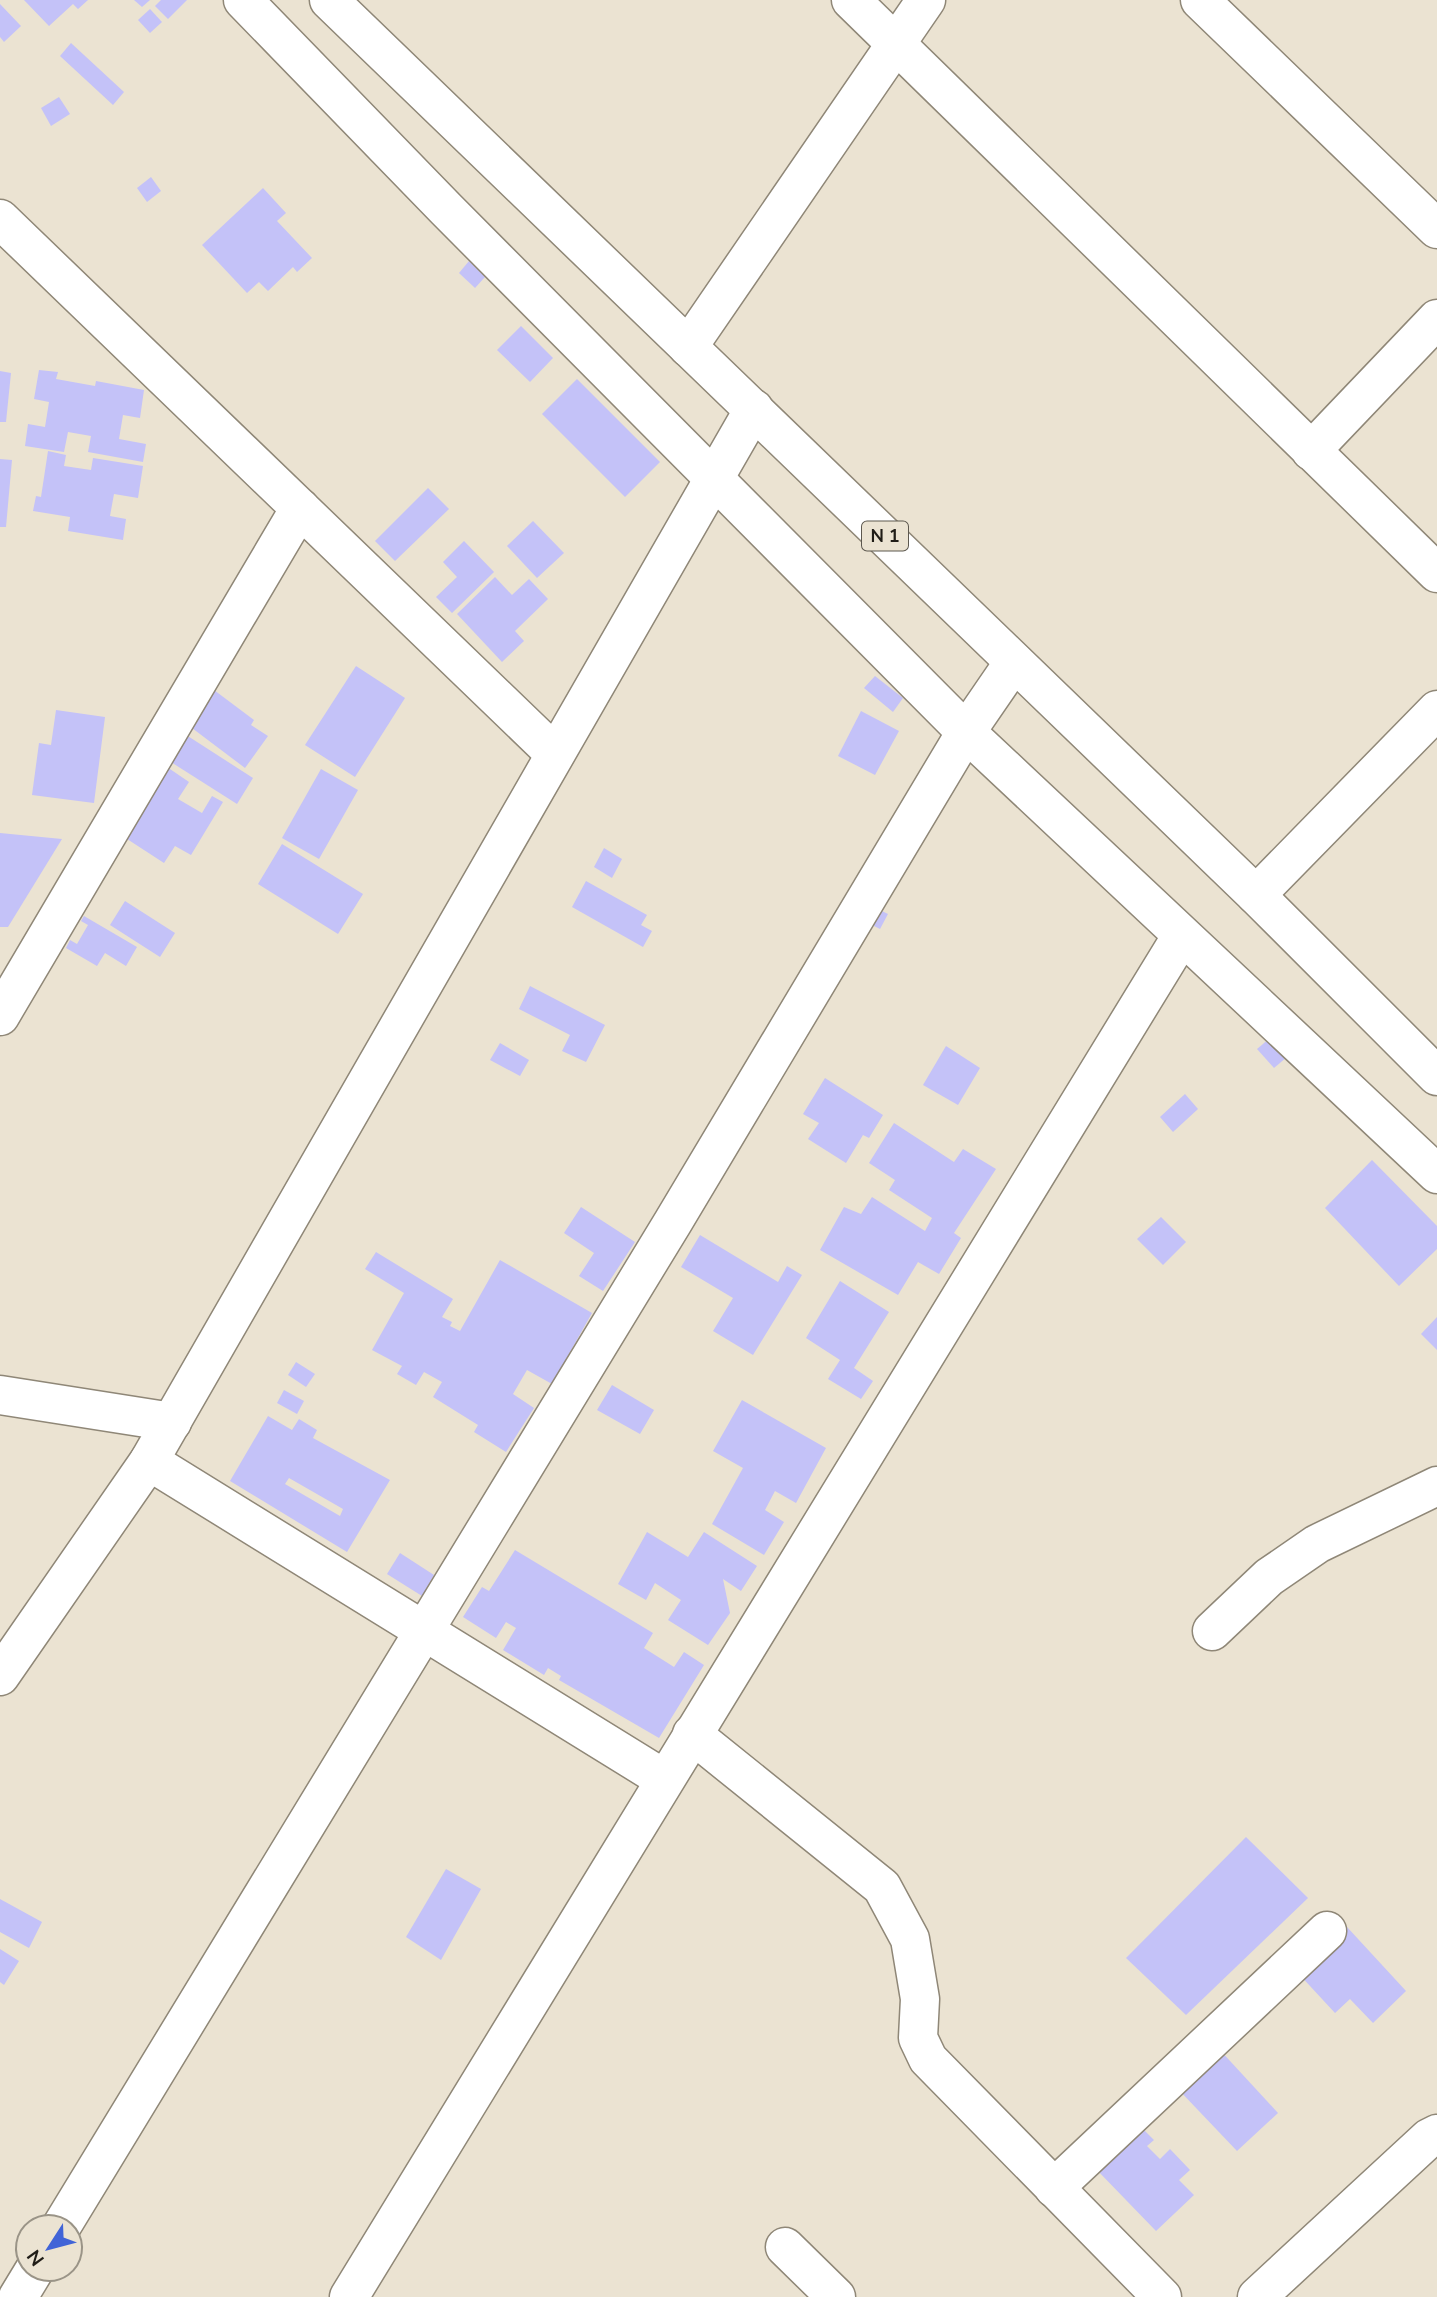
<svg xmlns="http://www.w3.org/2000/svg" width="1437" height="2297" font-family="'Nunito Sans',sans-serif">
	<rect width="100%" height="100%" fill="#ebe3d2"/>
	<g fill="#c4c2f8" fill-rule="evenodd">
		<path d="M 24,0 L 88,0 L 78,9 L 73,4 L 49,26 Z"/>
		<path d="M 134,0 L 150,0 L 142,7 Z"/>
		<path d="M 161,0 L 187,0 L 168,19 L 155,6 Z"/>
		<path d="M 0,4 L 21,26 L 4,42 L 0,37 Z"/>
		<path d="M 150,9 L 162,22 L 150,33 L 138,20 Z"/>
		<path d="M 71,43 L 124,92 L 113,105 L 60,56 Z"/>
		<path d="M 59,97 L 70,114 L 51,126 L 41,108 Z"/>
		<path d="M 151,177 L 161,191 L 147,202 L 137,188 Z"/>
		<path d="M 263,188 L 286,213 L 277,221 L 312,258 L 297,272 L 293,267 L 268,291 L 259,282 L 247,293 L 202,245 Z"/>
		<path d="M 469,261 L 485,277 L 475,288 L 459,273 Z"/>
		<path d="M 521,326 L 553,358 L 530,382 L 497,350 Z"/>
		<path d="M 39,370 L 58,372 L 56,379 L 95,386 L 96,381 L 144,390 L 140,418 L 123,415 L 119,439 L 146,444 L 143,462 L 88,452 L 91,436 L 68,432 L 64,452 L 25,446 L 28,424 L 45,427 L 49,402 L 34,399 Z"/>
		<path d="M 0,371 L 11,373 L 6,422 L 0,422 Z"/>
		<path d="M 577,379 L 660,462 L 625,497 L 542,414 Z"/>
		<path d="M 48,451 L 66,455 L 64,466 L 91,470 L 93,458 L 143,466 L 138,498 L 114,494 L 110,516 L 126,519 L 123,540 L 68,531 L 70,517 L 33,511 L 36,496 L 41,497 Z"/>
		<path d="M 0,459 L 12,460 L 6,527 L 0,527 Z"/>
		<path d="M 428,488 L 449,509 L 395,561 L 375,541 Z"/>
		<path d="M 533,521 L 564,553 L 537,578 L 507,546 Z"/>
		<path d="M 464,541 L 494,572 L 452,613 L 436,597 L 457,577 L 443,562 Z"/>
		<path d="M 495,577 L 512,595 L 529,579 L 548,599 L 515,631 L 524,641 L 502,662 L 457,614 Z"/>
		<path d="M 356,666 L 405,698 L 355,777 L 305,745 Z"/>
		<path d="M 875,676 L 903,698 L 893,712 L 864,688 Z"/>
		<path d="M 210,687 L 254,720 L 251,725 L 268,736 L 245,768 L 184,722 Z"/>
		<path d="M 56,710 L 105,717 L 94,803 L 32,795 L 39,743 L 51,745 Z"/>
		<path d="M 861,711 L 899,731 L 875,775 L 838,756 Z"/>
		<path d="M 180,731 L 253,778 L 237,804 L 163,757 Z"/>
		<path d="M 167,767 L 189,782 L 178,799 L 202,813 L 212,796 L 223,802 L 191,855 L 175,846 L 164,863 L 124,837 Z"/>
		<path d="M 321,769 L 358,790 L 319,859 L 282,838 Z"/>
		<path d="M 0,833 L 62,839 L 8,927 L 0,927 Z"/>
		<path d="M 282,844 L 363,894 L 338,934 L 258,884 Z"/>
		<path d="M 604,848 L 622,859 L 612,878 L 594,867 Z"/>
		<path d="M 586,881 L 647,915 L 641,925 L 652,931 L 643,947 L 572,907 Z"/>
		<path d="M 125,901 L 175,933 L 160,957 L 110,925 Z"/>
		<path d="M 872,906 L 888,914 L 880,929 L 864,921 Z"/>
		<path d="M 84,916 L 137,947 L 126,966 L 105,953 L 97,966 L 66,948 L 70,940 L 77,944 L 88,925 L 81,921 Z"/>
		<path d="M 530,986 L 605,1025 L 586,1062 L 562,1051 L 570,1035 L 519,1009 Z"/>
		<path d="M 1270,1038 L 1287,1057 L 1274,1068 L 1257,1049 Z"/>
		<path d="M 500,1043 L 529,1060 L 520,1076 L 490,1060 Z"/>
		<path d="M 946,1046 L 980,1068 L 958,1105 L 923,1085 Z"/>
		<path d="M 825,1078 L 883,1115 L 869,1138 L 863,1135 L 846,1163 L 808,1139 L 819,1123 L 803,1114 Z"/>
		<path d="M 1185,1094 L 1198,1109 L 1173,1132 L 1160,1117 Z"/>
		<path d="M 894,1123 L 954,1162 L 963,1149 L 996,1169 L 954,1233 L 961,1238 L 939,1274 L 918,1262 L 898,1295 L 820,1250 L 844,1207 L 861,1214 L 872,1197 L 925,1231 L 932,1218 L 889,1190 L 895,1180 L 869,1163 Z"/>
		<path d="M 1372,1160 L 1437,1226 L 1437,1249 L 1399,1286 L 1325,1208 Z"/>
		<path d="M 581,1207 L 635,1242 L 603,1291 L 579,1276 L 594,1253 L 564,1233 Z"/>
		<path d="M 1161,1217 L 1186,1242 L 1163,1265 L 1137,1239 Z"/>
		<path d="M 700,1235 L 778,1282 L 787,1266 L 802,1275 L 753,1355 L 713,1331 L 733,1298 L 681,1267 Z"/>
		<path d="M 376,1252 L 453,1299 L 442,1317 L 452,1322 L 450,1326 L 460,1331 L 500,1260 L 592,1313 L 552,1384 L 527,1370 L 513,1394 L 534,1408 L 506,1452 L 474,1432 L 478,1425 L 433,1397 L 442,1382 L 424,1372 L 416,1385 L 397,1374 L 402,1366 L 372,1350 L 404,1293 L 365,1269 Z"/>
		<path d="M 840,1281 L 889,1312 L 854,1368 L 873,1381 L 861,1399 L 828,1379 L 840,1360 L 806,1338 Z"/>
		<path d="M 1437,1317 L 1437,1350 L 1421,1334 Z"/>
		<path d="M 296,1362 L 315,1374 L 306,1387 L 288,1375 Z"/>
		<path d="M 612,1385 L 654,1410 L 640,1434 L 597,1410 Z"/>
		<path d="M 284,1390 L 304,1401 L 297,1414 L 277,1403 Z"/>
		<path d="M 742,1400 L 826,1448 L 796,1503 L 775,1491 L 765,1510 L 784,1522 L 764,1555 L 712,1524 L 743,1468 L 713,1451 Z"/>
		<path d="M 268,1416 L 292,1430 L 299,1419 L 317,1430 L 313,1438 L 390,1480 L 347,1552 L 230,1481 ZM 289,1478 L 343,1509 L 340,1516 L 285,1484 Z"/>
		<path d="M 647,1532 L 688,1557 L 704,1532 L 757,1566 L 741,1591 L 723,1579 L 730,1613 L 708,1645 L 668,1620 L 681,1600 L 655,1583 L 646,1600 L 618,1584 Z"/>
		<path d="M 515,1550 L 653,1633 L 644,1648 L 674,1667 L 684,1652 L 704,1665 L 659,1738 L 559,1680 L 561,1676 L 548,1668 L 544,1675 L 503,1650 L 516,1628 L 506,1622 L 496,1638 L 463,1617 L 482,1587 L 489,1591 Z"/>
		<path d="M 400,1553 L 434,1575 L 422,1596 L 387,1574 Z"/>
		<path d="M 1246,1837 L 1308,1898 L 1186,2015 L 1126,1958 Z"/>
		<path d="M 446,1869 L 481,1889 L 441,1960 L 406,1937 Z"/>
		<path d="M 0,1899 L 42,1922 L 29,1948 L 0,1932 Z"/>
		<path d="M 1347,1927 L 1406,1991 L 1373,2023 L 1350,1999 L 1335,2013 L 1298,1973 Z"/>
		<path d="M 0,1949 L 19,1961 L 4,1985 L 0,1982 Z"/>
		<path d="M 1219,2049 L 1278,2113 L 1237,2151 L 1177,2088 Z"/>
		<path d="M 1140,2126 L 1154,2140 L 1147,2146 L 1160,2159 L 1170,2149 L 1190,2170 L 1179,2180 L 1194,2195 L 1156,2231 L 1096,2169 Z"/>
	</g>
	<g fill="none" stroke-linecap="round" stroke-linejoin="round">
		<defs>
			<g id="minor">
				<path d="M 243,0 L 446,209 L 966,732 L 1437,1174"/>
				<path d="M 851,0 L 1437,573"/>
				<path d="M 1200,0 L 1437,229"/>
				<path d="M 0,219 L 555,754"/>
				<path d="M 688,347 L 926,0"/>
				<path d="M 1311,451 L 1437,319"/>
				<path d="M 1256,895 L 1437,710"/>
				<path d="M 0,1016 L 300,508"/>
				<path d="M 0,1395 L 172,1422"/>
				<path d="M 149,1461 L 664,1779"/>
				<path d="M 1212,1631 L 1269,1577 L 1317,1544 L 1437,1486"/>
				<path d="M 0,1676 L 149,1461 L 754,409"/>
				<path d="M 692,1734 L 882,1887 L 910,1939 L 920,1999 L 918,2038 L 928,2059 L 1162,2297"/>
				<path d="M 1054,2188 L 1327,1931"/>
				<path d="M 61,2227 L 673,1222 L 966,732 L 1014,662"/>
				<path d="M 785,2247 L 836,2297"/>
				<path d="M 18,2297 L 35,2269"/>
				<path d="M 349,2297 L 1181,937"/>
				<path d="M 1257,2297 L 1429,2138 L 1437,2134"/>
			</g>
			<path id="trunk" d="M 329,0 L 1256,895 L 1437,1076"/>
		</defs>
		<use href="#minor" stroke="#8f8777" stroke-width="41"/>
		<use href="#trunk" stroke="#8f8777" stroke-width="41"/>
		<use href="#minor" stroke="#fff" stroke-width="38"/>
		<use href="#trunk" stroke="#fff" stroke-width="38"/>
	</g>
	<g text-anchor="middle" stroke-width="5" stroke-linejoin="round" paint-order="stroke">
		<rect fill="#ebe3d2" stroke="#5d584f" stroke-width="2" x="862" y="521.5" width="46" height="29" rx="5"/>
		<g font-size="18" font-weight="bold" fill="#201d17">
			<text x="885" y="542">N 1</text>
		</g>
	</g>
	<g transform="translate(49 2248) rotate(234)"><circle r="33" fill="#ebe3d2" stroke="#9a9487" stroke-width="2"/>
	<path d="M0-5L12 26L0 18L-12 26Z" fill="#4164d7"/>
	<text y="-10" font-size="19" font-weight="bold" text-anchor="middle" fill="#201d17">N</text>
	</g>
</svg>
